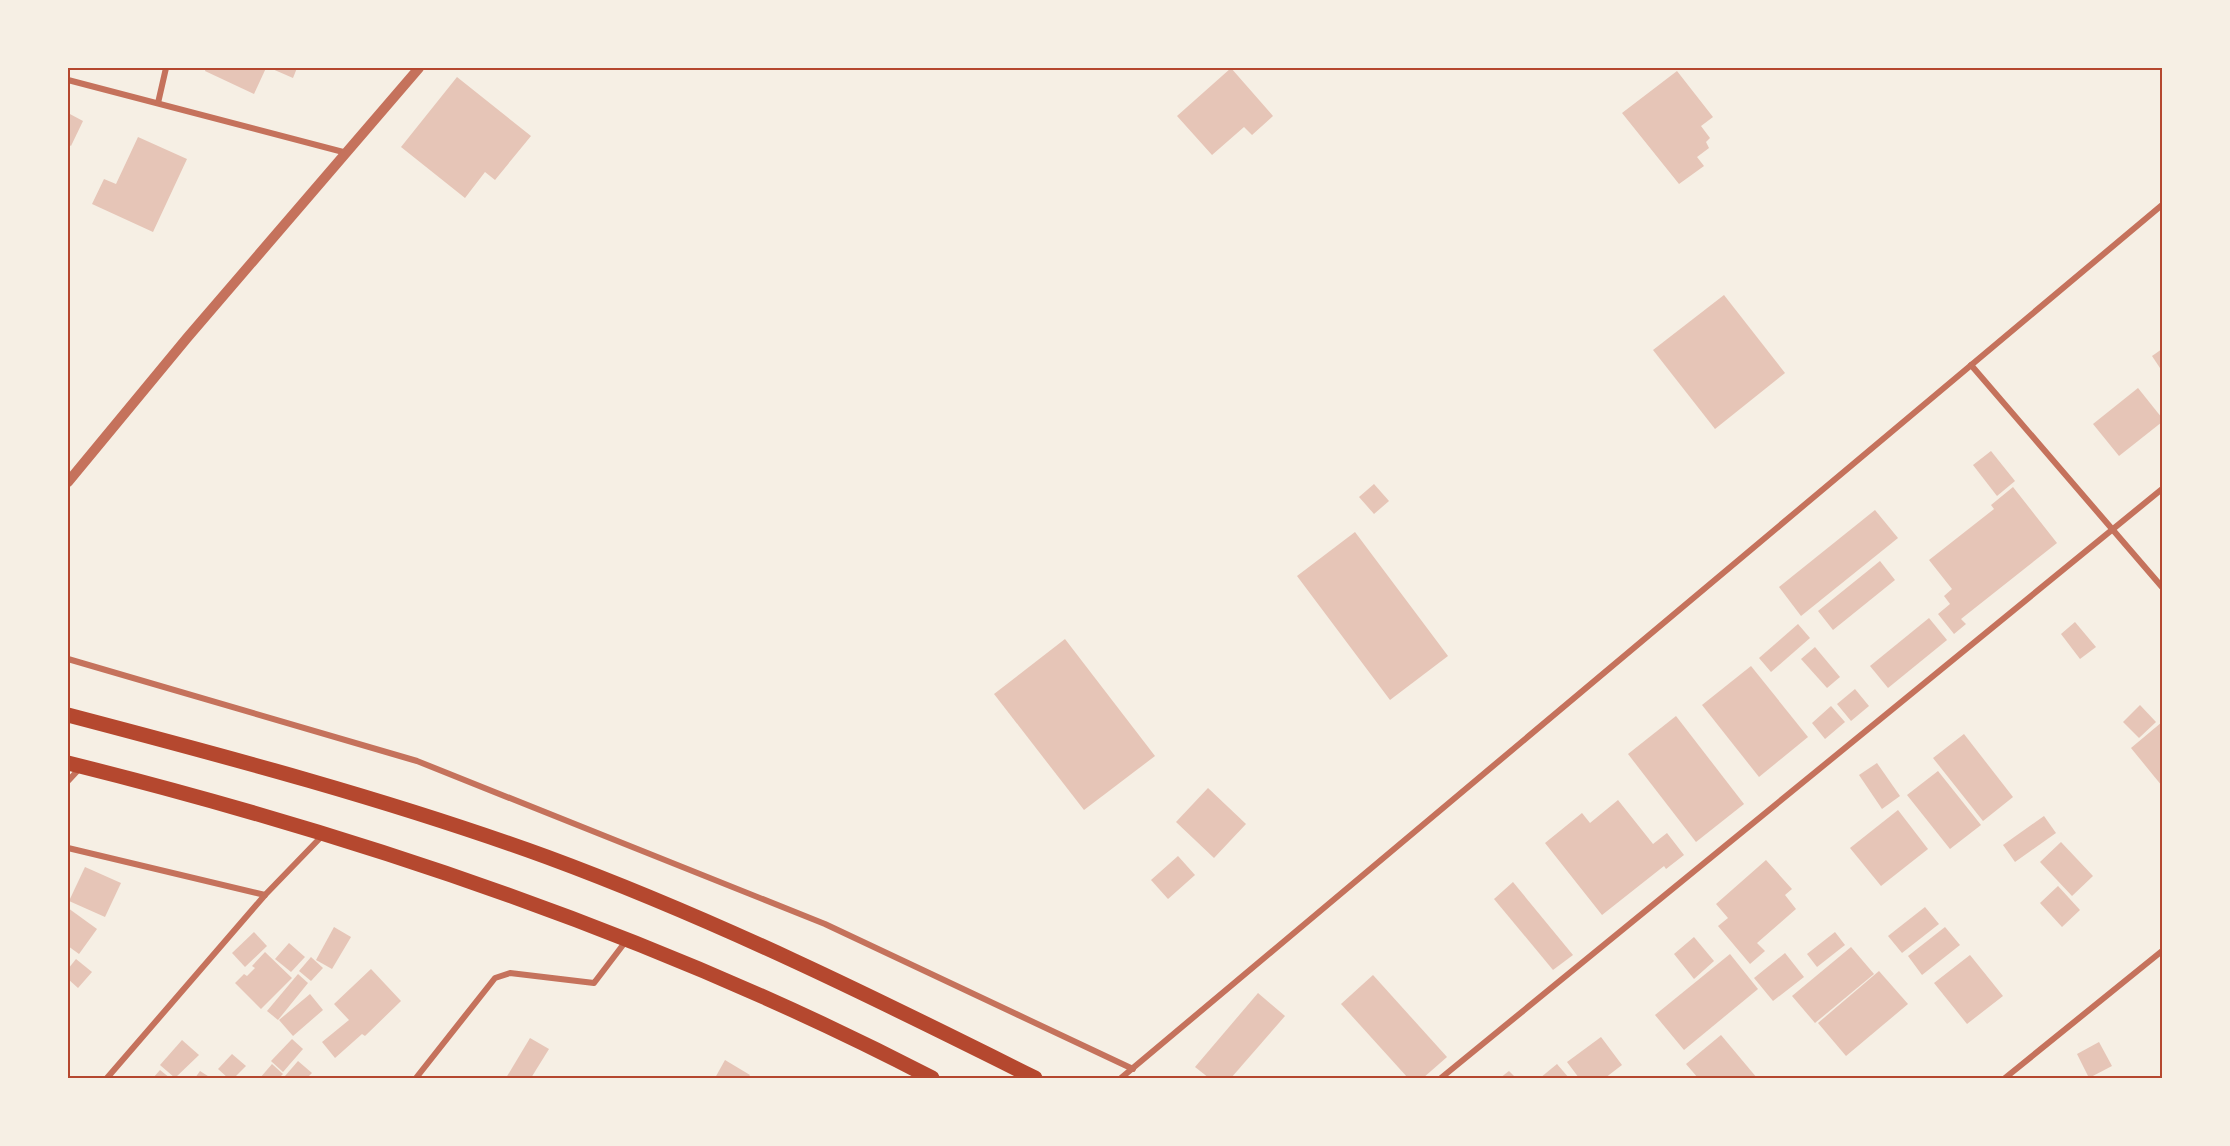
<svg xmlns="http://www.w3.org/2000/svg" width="2230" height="1146" font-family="'Work Sans',sans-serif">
	<rect width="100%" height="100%" fill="#f6efe4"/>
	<g fill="#e6c5b7">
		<path d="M 206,68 L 266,68 L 254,94 L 205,71 Z"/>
		<path d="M 270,68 L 297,68 L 293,78 Z"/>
		<path d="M 1231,68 L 1273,116 L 1252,135 L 1244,127 L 1212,155 L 1177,116 Z"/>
		<path d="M 1677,71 L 1713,117 L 1701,126 L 1710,138 L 1706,142 L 1709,148 L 1697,157 L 1704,166 L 1679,184 L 1622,113 Z"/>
		<path d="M 457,77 L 531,136 L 495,180 L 485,172 L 465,198 L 401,147 Z"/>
		<path d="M 68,113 L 83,121 L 71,146 L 68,144 Z"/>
		<path d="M 138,137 L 187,159 L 153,232 L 92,204 L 104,179 L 116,184 Z"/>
		<path d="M 1724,295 L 1785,373 L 1715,429 L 1653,350 Z"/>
		<path d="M 2162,349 L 2162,371 L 2152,356 Z"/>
		<path d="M 2138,388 L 2162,418 L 2162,422 L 2119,456 L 2093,424 Z"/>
		<path d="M 1991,451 L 2015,481 L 1997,496 L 1973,465 Z"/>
		<path d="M 1374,484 L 1389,501 L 1374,514 L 1359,497 Z"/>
		<path d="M 2013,487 L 2057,543 L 1961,619 L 1966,624 L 1954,634 L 1938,614 L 1950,604 L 1944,596 L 1952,589 L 1929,560 L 1994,509 L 1991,505 Z"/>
		<path d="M 1875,510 L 1898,538 L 1801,616 L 1779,587 Z"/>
		<path d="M 1355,532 L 1448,656 L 1390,700 L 1297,576 Z"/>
		<path d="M 1880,561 L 1895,580 L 1833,630 L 1818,611 Z"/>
		<path d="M 1929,618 L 1947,640 L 1888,688 L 1870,666 Z"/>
		<path d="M 2075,622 L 2096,647 L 2080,659 L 2061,634 Z"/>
		<path d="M 1798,624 L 1810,638 L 1771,672 L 1759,658 Z"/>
		<path d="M 1065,639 L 1155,756 L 1084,810 L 994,694 Z"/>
		<path d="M 1815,647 L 1840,677 L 1827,688 L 1801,659 Z"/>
		<path d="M 1751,666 L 1808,737 L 1759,777 L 1702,705 Z"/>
		<path d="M 1855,689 L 1869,706 L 1851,721 L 1837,704 Z"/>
		<path d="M 2140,705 L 2156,722 L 2139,738 L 2123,722 Z"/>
		<path d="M 1831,706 L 1845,722 L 1825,739 L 1812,723 Z"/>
		<path d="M 1676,716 L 1744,804 L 1696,842 L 1628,754 Z"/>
		<path d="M 2162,722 L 2162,786 L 2131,748 Z"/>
		<path d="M 1964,734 L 2013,797 L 1983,821 L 1933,758 Z"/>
		<path d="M 1877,763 L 1900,796 L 1882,809 L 1859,775 Z"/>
		<path d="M 1938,771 L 1981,825 L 1950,849 L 1907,795 Z"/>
		<path d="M 1208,788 L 1246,824 L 1214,858 L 1176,822 Z"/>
		<path d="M 1618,800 L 1653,844 L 1667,833 L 1684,855 L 1666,869 L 1664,866 L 1602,915 L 1545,843 L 1582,813 L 1590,823 Z"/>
		<path d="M 1898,810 L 1928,849 L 1881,886 L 1850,848 Z"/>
		<path d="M 2044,816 L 2056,833 L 2015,862 L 2003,845 Z"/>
		<path d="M 2061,842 L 2093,876 L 2072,896 L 2040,862 Z"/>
		<path d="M 1178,856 L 1195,875 L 1168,899 L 1151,880 Z"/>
		<path d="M 1766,860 L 1792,889 L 1785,895 L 1796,909 L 1757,943 L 1765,951 L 1750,964 L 1718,926 L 1728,918 L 1716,904 Z"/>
		<path d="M 85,867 L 121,883 L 105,917 L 69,901 Z"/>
		<path d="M 1513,882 L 1573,955 L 1553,970 L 1494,899 Z"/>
		<path d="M 2058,886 L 2080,910 L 2062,927 L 2040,903 Z"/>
		<path d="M 1925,907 L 1939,924 L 1902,953 L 1888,936 Z"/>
		<path d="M 68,908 L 97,929 L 79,954 L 68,946 Z"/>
		<path d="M 334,927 L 351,937 L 332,969 L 316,960 Z"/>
		<path d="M 1945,927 L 1960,945 L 1922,975 L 1908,956 Z"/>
		<path d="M 254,932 L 267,946 L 245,967 L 232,953 Z"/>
		<path d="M 1835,932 L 1845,945 L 1817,967 L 1807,954 Z"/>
		<path d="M 1694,937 L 1714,961 L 1694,979 L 1674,954 Z"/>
		<path d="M 289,943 L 305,957 L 291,972 L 275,959 Z"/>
		<path d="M 1851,947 L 1874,974 L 1815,1023 L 1792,996 Z"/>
		<path d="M 265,952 L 292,978 L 261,1009 L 235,983 L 244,974 L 247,976 L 255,968 L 252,966 Z"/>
		<path d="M 1785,953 L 1804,977 L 1773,1001 L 1754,978 Z"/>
		<path d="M 1730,954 L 1758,989 L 1684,1050 L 1655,1015 Z"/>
		<path d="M 1970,955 L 2003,996 L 1967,1024 L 1934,983 Z"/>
		<path d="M 311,957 L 323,968 L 311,981 L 299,971 Z"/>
		<path d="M 76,959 L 92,972 L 78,988 L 68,979 L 68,969 Z"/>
		<path d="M 371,969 L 401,1001 L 365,1036 L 362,1034 L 335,1058 L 322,1042 L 349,1020 L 334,1004 Z"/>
		<path d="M 1879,971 L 1908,1004 L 1846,1056 L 1818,1023 Z"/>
		<path d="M 298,974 L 308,983 L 278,1020 L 267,1011 Z"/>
		<path d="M 1373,975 L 1447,1057 L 1423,1078 L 1408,1078 L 1341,1004 Z"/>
		<path d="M 1258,993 L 1285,1016 L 1231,1078 L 1209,1078 L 1195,1067 Z"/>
		<path d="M 310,994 L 323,1010 L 293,1036 L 279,1020 Z"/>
		<path d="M 1721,1035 L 1757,1078 L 1698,1078 L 1686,1064 Z"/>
		<path d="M 1601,1037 L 1622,1065 L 1605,1078 L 1579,1078 L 1567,1062 Z"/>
		<path d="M 530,1038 L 549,1049 L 531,1078 L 506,1078 Z"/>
		<path d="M 292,1039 L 303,1049 L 283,1072 L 271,1061 Z"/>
		<path d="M 182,1040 L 199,1055 L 175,1078 L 160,1065 Z"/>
		<path d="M 2099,1042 L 2112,1066 L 2089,1078 L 2077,1054 Z"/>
		<path d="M 232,1054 L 246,1066 L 234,1078 L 228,1078 L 218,1069 Z"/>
		<path d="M 725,1060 L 750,1075 L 748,1078 L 715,1078 Z"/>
		<path d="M 298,1061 L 312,1073 L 307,1078 L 287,1078 L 285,1076 Z"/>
		<path d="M 272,1064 L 283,1074 L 279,1078 L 260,1078 Z"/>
		<path d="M 1557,1064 L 1569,1078 L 1540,1078 Z"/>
		<path d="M 160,1070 L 170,1078 L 153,1078 Z"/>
		<path d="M 200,1071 L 211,1078 L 195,1078 Z"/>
		<path d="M 1509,1071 L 1516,1078 L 1500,1078 Z"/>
	</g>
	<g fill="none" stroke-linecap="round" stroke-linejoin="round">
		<g stroke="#c5725c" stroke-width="6">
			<path d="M 68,80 L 347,153"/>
			<path d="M 158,103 L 166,68"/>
			<path d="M 1971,365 L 2162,587"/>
			<path d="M 68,659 L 417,761 L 825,924 L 1133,1069"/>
			<path d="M 68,781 L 81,767"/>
			<path d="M 68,848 L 265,895"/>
			<path d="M 107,1078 L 265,895 L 322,836"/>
			<path d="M 416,1078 L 495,978 L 510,973 L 594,983 L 626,941"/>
			<path d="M 1121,1078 L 2162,205"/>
			<path d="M 1441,1078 L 2162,489"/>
			<path d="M 2005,1078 L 2162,951"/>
		</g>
		<path stroke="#c5725c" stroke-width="10" d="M 68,482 L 187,338 L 419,68"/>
		<g stroke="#b5482f" stroke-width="15">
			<path d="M 68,715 C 228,757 390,800 547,857 C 715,919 875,998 1035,1078"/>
			<path d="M 68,763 C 365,837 659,936 932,1078"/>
		</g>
	</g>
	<rect width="2230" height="1146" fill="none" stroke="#f6efe4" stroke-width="138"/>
	<rect x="69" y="69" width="2092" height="1008" fill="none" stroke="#b5482f" stroke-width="2"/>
</svg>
